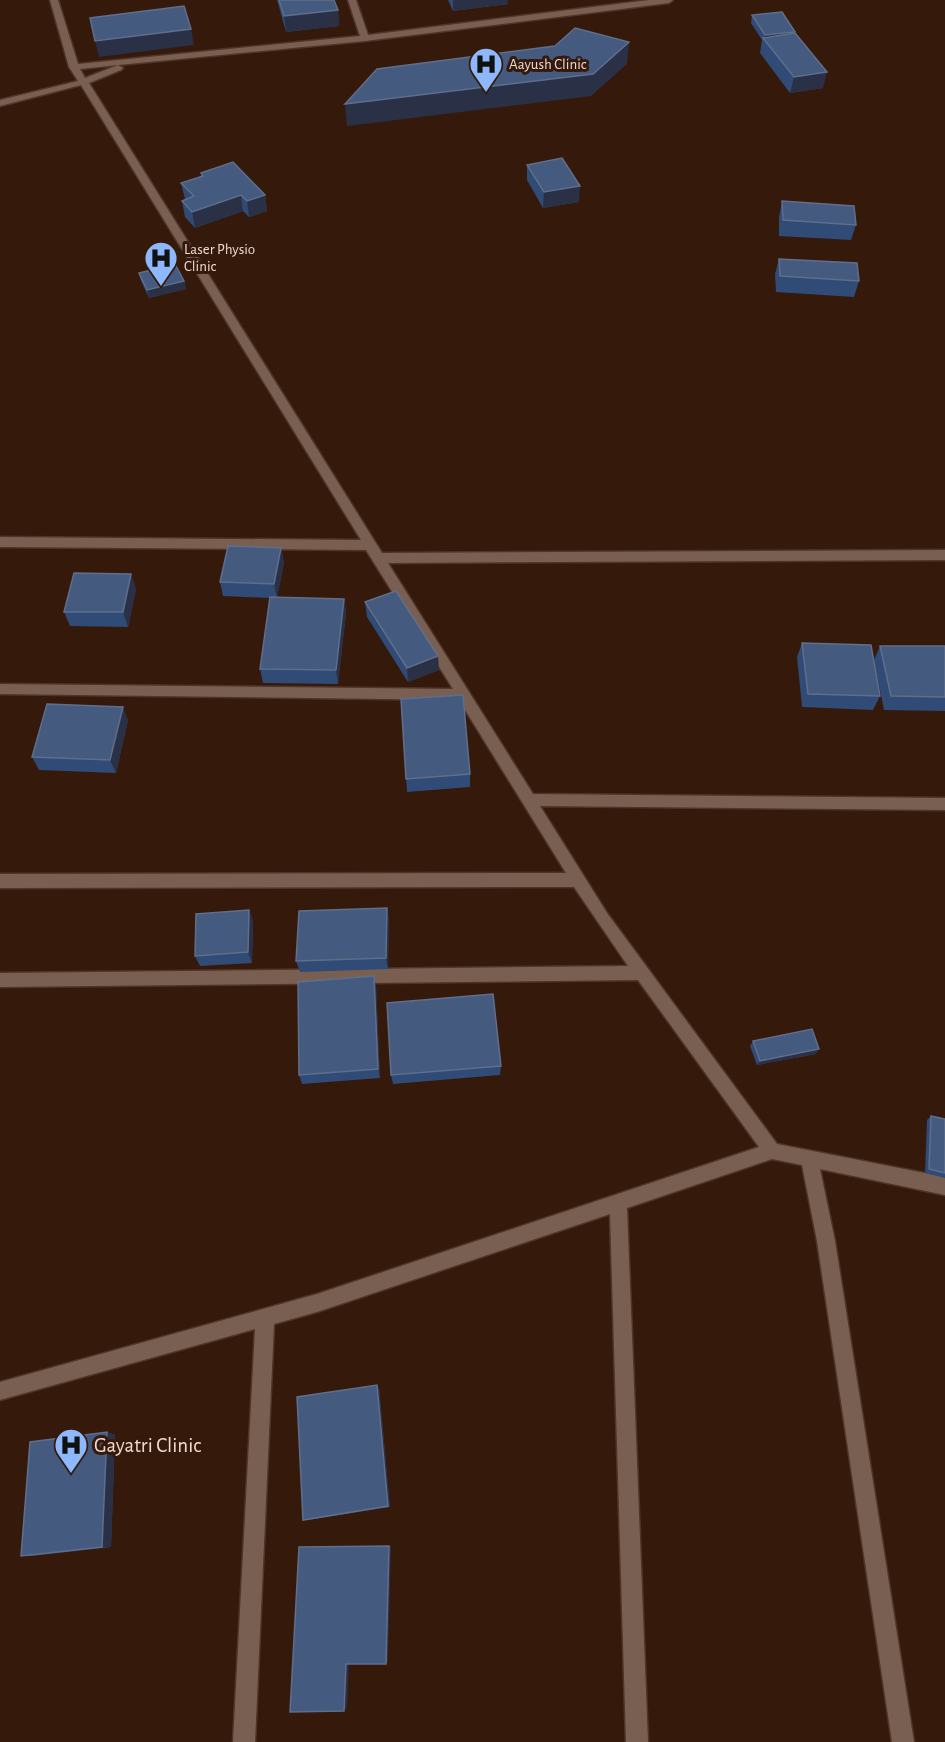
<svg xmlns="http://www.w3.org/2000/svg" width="945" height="1742" font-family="'Alegreya Sans',sans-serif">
	<rect width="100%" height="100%" fill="#35190b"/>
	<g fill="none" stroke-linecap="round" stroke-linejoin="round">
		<defs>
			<path id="minor" d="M 50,0 L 58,0 L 78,64 L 360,36 L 348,0 L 356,0 L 368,35 L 649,0 L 673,0 L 669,3 L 365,41 L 118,65 L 123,68 L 121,70 L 89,83 L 382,553 L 945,550 L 945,560 L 388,563 L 533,794 L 945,798 L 945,810 L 540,806 L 607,913 L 777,1144 L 945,1177 L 945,1195 L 820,1169 L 835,1241 L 914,1742 L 892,1742 L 817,1241 L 802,1165 L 772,1159 L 627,1208 L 648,1742 L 626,1742 L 610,1214 L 317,1312 L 274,1324 L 255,1742 L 233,1742 L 255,1329 L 0,1400 L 0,1382 L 317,1294 L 759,1147 L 638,980 L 0,987 L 0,973 L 628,966 L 574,887 L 0,888 L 0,874 L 566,873 L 459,700 L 0,694 L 0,684 L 453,689 L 366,550 L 0,547 L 0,537 L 361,540 L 81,85 L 0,106 L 0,100 L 78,81 L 69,67 ZM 118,65 L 85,78 L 80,69 Z"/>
		</defs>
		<use href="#minor" stroke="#4f3427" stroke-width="3"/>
		<use href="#minor" fill="#795f52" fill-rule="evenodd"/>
	</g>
	<g fill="#304b75">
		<path d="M 277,0 L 334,0 L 338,10 L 339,26 L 286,32 Z"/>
		<path d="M 448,0 L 508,0 L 508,4 L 453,11 Z"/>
		<path d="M 752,15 L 795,33 L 823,88 L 790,93 L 760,53 L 762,40 L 751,23 Z"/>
		<path d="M 527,165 L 579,202 L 543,208 L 527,180 Z"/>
		<path d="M 201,173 L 265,195 L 267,211 L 249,217 L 243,211 L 195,228 L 185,217 L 182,201 L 185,199 L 181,183 L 201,177 Z"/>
		<path d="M 782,201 L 856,225 L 851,240 L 779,236 L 779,217 Z"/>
		<path d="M 779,259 L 859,281 L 854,297 L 776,292 L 775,274 Z"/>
		<path d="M 139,273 L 184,281 L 186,289 L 149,298 L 141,281 Z"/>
		<path d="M 281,548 L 284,563 L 277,597 L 344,599 L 346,613 L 338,684 L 263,683 L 260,669 L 270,598 L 223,596 L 220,582 Z"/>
		<path d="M 136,589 L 128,627 L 70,626 L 64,612 Z"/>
		<path d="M 365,602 L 439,670 L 408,682 L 367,617 Z"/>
		<path d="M 802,643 L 880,696 L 873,710 L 802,707 L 797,657 Z"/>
		<path d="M 880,646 L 945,646 L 945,711 L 884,710 L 874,660 Z"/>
		<path d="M 401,699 L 470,774 L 470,787 L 407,792 Z"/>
		<path d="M 128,720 L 116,773 L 39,770 L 32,757 Z"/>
		<path d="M 387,908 L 389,919 L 388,969 L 300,972 L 296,961 Z"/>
		<path d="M 249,910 L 253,921 L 252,963 L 200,966 L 195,956 Z"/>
		<path d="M 374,976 L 376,987 L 380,1078 L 302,1084 L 299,1075 Z"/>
		<path d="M 753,1041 L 816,1054 L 757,1065 L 750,1046 Z"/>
		<path d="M 501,1066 L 500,1075 L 393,1084 L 391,1075 Z"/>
		<path d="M 931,1116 L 945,1119 L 945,1178 L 925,1173 L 927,1120 Z"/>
		<path d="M 379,1388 L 390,1507 L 307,1520 L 303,1520 Z"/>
		<path d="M 107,1432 L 115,1435 L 111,1547 L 32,1556 L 21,1556 Z"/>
	</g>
	<g fill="#2a3046">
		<path d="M 453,0 L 508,0 L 508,4 L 453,11 Z"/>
		<path d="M 338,10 L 339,26 L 286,32 L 284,16 Z"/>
		<path d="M 191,29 L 194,45 L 99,57 L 95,41 Z"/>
		<path d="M 795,32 L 793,40 L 764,40 L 765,35 Z"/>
		<path d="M 629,42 L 627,64 L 591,96 L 347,126 L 345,104 Z"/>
		<path d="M 827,72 L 823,88 L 790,93 L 794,77 Z"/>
		<path d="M 580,186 L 579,202 L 543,208 L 544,192 Z"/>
		<path d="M 241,195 L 243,211 L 195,228 L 192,212 Z"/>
		<path d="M 265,195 L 267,211 L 249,217 L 247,201 Z"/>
		<path d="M 184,281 L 186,289 L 149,298 L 147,290 Z"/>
		<path d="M 281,548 L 284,563 L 277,598 L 274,584 Z"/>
		<path d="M 131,574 L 136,589 L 128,627 L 123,612 Z"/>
		<path d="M 344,599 L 346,613 L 338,684 L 336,670 Z"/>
		<path d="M 438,656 L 439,670 L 408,682 L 407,668 Z"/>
		<path d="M 123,707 L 128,720 L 116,773 L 110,760 Z"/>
		<path d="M 387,908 L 389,919 L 388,969 L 386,958 Z"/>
		<path d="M 249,910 L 253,921 L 252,963 L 248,952 Z"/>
		<path d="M 374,976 L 376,987 L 380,1078 L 378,1069 Z"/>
		<path d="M 819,1049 L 816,1054 L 757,1065 L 760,1061 Z"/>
		<path d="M 377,1385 L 379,1388 L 390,1507 L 388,1506 Z"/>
		<path d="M 107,1432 L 115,1435 L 111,1547 L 102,1547 Z"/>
		<path d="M 389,1546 L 391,1546 L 388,1661 L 386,1664 Z"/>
		<path d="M 349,1661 L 347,1707 L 344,1711 L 346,1664 Z"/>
	</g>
	<g fill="#455a7f" stroke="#5f6e8b" stroke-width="1.5">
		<path d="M 279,0 L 334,0 L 338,10 L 284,16 Z"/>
		<path d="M 184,6 L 191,29 L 95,41 L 90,18 Z"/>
		<path d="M 782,12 L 795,32 L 765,35 L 752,15 Z"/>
		<path d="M 575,28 L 629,42 L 593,74 L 345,104 L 377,69 L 555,46 Z"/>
		<path d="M 795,33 L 827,72 L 794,77 L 763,38 Z"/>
		<path d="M 562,158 L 580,186 L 544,192 L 527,165 Z"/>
		<path d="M 233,162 L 265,195 L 247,201 L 241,195 L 192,212 L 182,201 L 194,196 L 181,183 L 203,176 L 201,173 Z"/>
		<path d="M 782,201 L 854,206 L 856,225 L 783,220 Z"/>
		<path d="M 779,259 L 857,263 L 859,281 L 780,276 Z"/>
		<path d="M 175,264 L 184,281 L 147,290 L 139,273 Z"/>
		<path d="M 228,546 L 281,548 L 274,584 L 220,582 Z"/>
		<path d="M 74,573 L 131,574 L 123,612 L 64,612 Z"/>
		<path d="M 396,591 L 438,656 L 407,668 L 365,602 Z"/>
		<path d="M 270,597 L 344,599 L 336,670 L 260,669 Z"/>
		<path d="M 802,643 L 871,645 L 880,696 L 808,694 Z"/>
		<path d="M 880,646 L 945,646 L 945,697 L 891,696 Z"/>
		<path d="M 463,695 L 470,774 L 406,779 L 401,699 Z"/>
		<path d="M 47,704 L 123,707 L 110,760 L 32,757 Z"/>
		<path d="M 387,908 L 386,958 L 296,961 L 299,911 Z"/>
		<path d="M 249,910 L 248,952 L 195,956 L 196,914 Z"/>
		<path d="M 374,976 L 378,1069 L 299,1075 L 298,982 Z"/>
		<path d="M 493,994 L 501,1066 L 391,1075 L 387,1003 Z"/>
		<path d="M 812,1029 L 819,1049 L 760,1061 L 753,1041 Z"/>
		<path d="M 931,1116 L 945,1119 L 945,1173 L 929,1169 Z"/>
		<path d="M 377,1385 L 388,1506 L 303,1520 L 297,1397 Z"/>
		<path d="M 107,1432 L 102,1547 L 21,1556 L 30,1442 Z"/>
		<path d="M 389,1546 L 386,1664 L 346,1664 L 344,1711 L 290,1712 L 299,1547 Z"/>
	</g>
	<defs>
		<symbol id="hospital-pin" viewBox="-11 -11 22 30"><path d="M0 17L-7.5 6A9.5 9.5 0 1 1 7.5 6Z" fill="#8db9fc" stroke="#35190b"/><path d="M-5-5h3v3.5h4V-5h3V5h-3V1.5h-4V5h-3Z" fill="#111"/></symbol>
	</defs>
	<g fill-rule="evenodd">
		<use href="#hospital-pin" x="467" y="45" width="38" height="52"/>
		<use href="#hospital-pin" x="142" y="239" width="38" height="52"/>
		<use href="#hospital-pin" x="52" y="1426" width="38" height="52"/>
	</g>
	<g text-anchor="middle" stroke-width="6" stroke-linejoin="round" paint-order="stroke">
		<g font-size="15" fill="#eddad0" stroke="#35190b" text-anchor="start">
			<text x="509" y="69">Aayush Clinic</text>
			<text x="184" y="254">Laser Physio<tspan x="184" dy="17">Clinic</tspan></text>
		</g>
		<g font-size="21" fill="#eddad0" stroke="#35190b" text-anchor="start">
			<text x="94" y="1452">Gayatri Clinic</text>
		</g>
	</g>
</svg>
